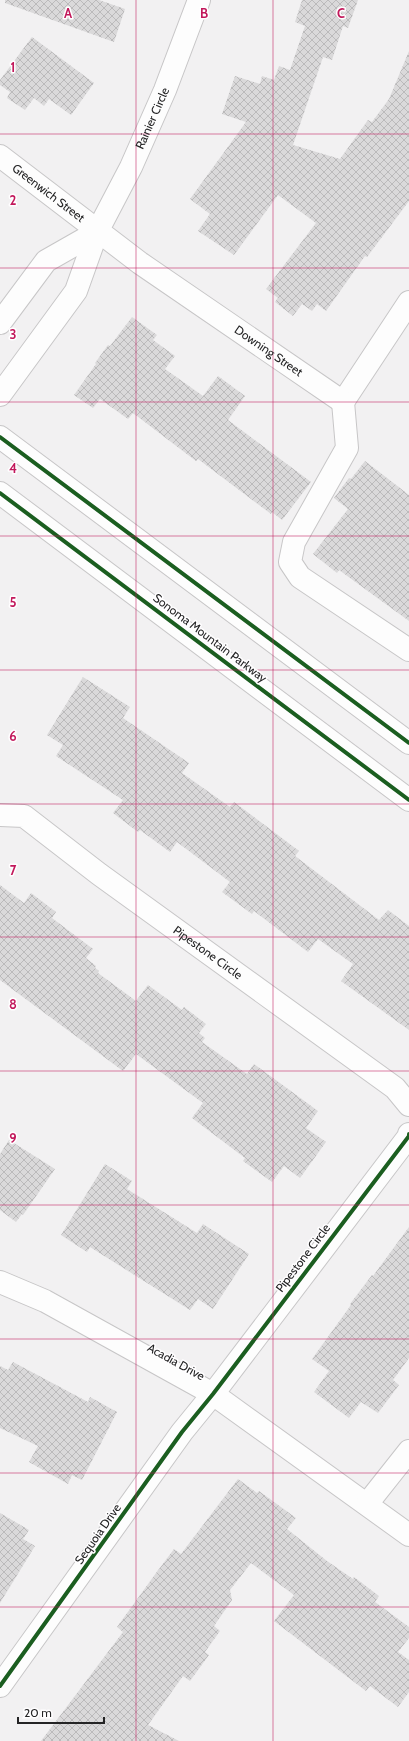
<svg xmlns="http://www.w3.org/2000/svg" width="409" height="1741" font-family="Cabin,sans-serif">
	<defs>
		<pattern id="building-cross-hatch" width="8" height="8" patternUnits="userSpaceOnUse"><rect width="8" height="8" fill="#dad9da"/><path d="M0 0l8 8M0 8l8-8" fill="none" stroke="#bbbabb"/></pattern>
	</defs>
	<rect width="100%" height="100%" fill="#f2f1f2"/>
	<g fill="url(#building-cross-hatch)">
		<path d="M 5,0 L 99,0 L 125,9 L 114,42 L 5,3 Z"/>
		<path d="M 302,0 L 358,0 L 348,28 L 343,26 L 332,60 L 323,57 L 293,145 L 340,159 L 368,120 L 372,122 L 389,99 L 409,51 L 409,201 L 367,257 L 365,256 L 326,311 L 317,304 L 312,311 L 302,304 L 293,316 L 275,302 L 278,298 L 266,289 L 316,223 L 278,195 L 234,255 L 198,231 L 210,214 L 190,199 L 246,122 L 222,114 L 235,76 L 260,84 L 262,76 L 274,80 L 279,66 L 290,70 L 305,26 L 295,22 Z"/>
		<path d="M 32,37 L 94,83 L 71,115 L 49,99 L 44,106 L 34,98 L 25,110 L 7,98 L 10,92 L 0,85 L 0,80 Z"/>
		<path d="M 132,317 L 157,335 L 153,340 L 175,356 L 165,369 L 203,396 L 218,376 L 245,396 L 228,420 L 311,482 L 282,520 L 272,512 L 271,514 L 198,459 L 196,461 L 192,458 L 133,413 L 128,419 L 100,399 L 93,408 L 74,395 L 96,364 L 95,363 L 108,345 L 110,346 Z"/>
		<path d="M 365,461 L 409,495 L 409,621 L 339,570 L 337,573 L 313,554 L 348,509 L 334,498 L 349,478 L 351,479 Z"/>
		<path d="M 83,677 L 130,707 L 123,718 L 189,763 L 182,773 L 230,807 L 234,802 L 299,851 L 295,856 L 379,920 L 388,910 L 409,926 L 409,1030 L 341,981 L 353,964 L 318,939 L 308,952 L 254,911 L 252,914 L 222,892 L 230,882 L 177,842 L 170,852 L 140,830 L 138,832 L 113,813 L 123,800 L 56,756 L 63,745 L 47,735 Z"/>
		<path d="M 0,885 L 24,903 L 31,893 L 56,912 L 52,918 L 93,949 L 86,958 L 96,966 L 95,968 L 99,971 L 98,973 L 136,1001 L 148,985 L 182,1010 L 184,1007 L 206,1024 L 199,1033 L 205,1038 L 202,1042 L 247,1074 L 254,1064 L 318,1111 L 306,1128 L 326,1142 L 300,1178 L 284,1166 L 272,1182 L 243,1161 L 245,1158 L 192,1118 L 203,1103 L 136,1054 L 123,1071 L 0,980 Z"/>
		<path d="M 9,1140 L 55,1169 L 23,1215 L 22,1214 L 16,1222 L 0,1210 L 0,1154 Z"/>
		<path d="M 105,1164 L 132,1181 L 127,1189 L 197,1233 L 203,1224 L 249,1254 L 213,1309 L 198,1299 L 190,1310 L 90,1247 L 87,1252 L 61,1235 Z"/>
		<path d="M 409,1227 L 409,1358 L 393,1380 L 399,1385 L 378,1413 L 361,1402 L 349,1418 L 314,1392 L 329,1371 L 312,1359 L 351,1305 L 350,1304 L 372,1275 L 373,1276 Z"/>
		<path d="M 13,1362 L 88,1402 L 90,1397 L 117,1412 L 82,1480 L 72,1475 L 68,1484 L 29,1462 L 38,1446 L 0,1428 L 0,1366 L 8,1370 Z"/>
		<path d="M 238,1479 L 257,1493 L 259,1491 L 296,1518 L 287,1529 L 327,1561 L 353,1579 L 354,1577 L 379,1596 L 375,1602 L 409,1627 L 409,1638 L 398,1652 L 409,1660 L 409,1692 L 398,1707 L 370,1686 L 366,1691 L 274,1621 L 294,1595 L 251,1563 L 230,1590 L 232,1600 L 214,1626 L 220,1631 L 205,1652 L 209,1655 L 190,1681 L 183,1676 L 148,1725 L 179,1741 L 41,1741 L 123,1632 L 117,1627 L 156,1573 L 174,1549 L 181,1554 Z"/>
		<path d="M 0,1513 L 29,1530 L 23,1539 L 35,1546 L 0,1603 Z"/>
	</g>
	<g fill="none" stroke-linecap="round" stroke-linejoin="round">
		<defs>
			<g id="minor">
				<path id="s1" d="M 0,156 L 140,263 L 343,402 L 409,302"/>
				<path d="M 0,323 L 46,261 L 97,232"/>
				<path id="s2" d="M 0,395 L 76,291 L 97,232 L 131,167 L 165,90 L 199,0"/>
				<path d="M 343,402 L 347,448 L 294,542 L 290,562 L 300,577 L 409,650"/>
				<path id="s3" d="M 0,815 L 24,816 L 99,874 L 395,1088 L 409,1105"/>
				<path d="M 0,1282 L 45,1301 L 213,1394 L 409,1535"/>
				<path d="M 367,1504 L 409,1451"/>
				<path d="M 0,1686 L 182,1432 L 213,1394 L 409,1136 L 409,1134"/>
			</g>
			<g id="major">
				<path d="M 0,437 L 409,743"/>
				<path d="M 0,493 L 409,800"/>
			</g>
		</defs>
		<use href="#minor" stroke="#c7c6c7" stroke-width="24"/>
		<use href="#major" stroke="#c7c6c7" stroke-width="24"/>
		<use href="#minor" stroke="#fdfdfd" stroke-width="22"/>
		<use href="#major" stroke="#fdfdfd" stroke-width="22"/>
		<defs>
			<g id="cycleway">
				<path d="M 0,437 L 409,743"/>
				<path d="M 0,493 L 409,800"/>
				<path d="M 0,1686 L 182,1432 L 213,1394 L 409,1136 L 409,1134"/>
			</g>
		</defs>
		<use href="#cycleway" stroke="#fffeff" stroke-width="6"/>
		<use href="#cycleway" stroke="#1b5e20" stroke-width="4"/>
	</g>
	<path fill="none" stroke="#c2185b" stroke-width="1" stroke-opacity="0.55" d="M 136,0 L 136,1741M 273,0 L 273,1741M 0,134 L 409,134M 0,268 L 409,268M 0,402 L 409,402M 0,536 L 409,536M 0,670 L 409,670M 0,804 L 409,804M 0,937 L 409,937M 0,1071 L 409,1071M 0,1205 L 409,1205M 0,1339 L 409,1339M 0,1473 L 409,1473M 0,1607 L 409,1607"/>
	<g text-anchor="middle" stroke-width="3" stroke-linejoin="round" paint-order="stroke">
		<g font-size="12" fill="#242425" stroke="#fffeff">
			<text dy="4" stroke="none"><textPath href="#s2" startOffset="318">Rainier Circle</textPath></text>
			<text dy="4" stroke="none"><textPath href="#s1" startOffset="61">Greenwich Street</textPath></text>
			<text dy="4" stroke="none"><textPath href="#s1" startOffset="332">Downing Street</textPath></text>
			<text transform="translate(210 638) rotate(37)" y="4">Sonoma Mountain Parkway</text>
			<text dy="4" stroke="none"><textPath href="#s3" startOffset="253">Pipestone Circle</textPath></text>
			<text transform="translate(303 1258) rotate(-53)" y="4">Pipestone Circle</text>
			<text transform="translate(176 1362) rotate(29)" y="4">Acadia Drive</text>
			<text transform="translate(98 1534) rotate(-55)" y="4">Sequoia Drive</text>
		</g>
	</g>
	<g font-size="13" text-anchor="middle" font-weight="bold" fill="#c2185b" stroke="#fffeff" stroke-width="3" stroke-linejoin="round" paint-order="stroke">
		<text x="68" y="18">A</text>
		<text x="204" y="18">B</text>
		<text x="341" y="18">C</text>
		<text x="13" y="72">1</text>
		<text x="13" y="205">2</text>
		<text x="13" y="339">3</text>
		<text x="13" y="473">4</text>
		<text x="13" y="607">5</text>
		<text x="13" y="741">6</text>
		<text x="13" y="875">7</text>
		<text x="13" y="1009">8</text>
		<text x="13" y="1143">9</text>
	</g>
	<path d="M18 1717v6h86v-6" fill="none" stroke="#242425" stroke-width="2"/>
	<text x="24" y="1717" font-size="12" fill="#242425" stroke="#fffeff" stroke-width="3" paint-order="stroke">20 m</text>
</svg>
